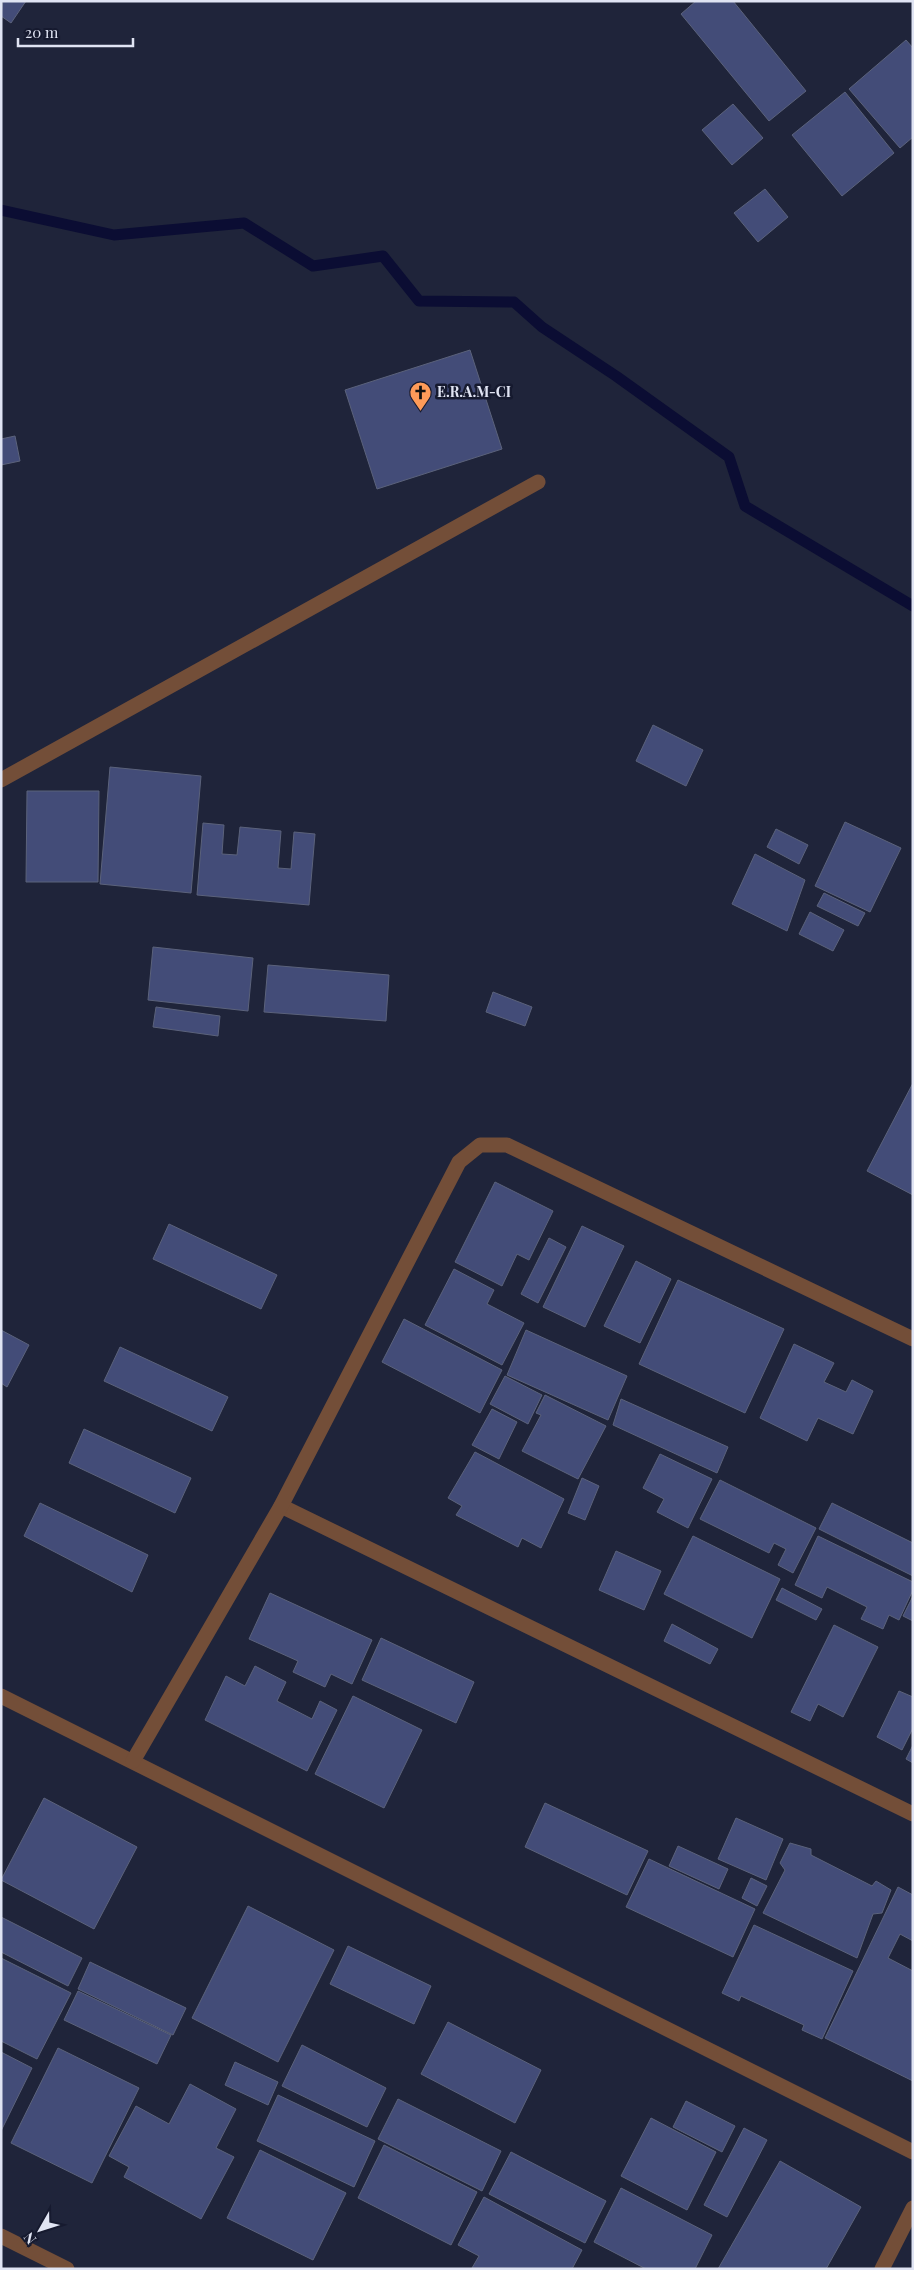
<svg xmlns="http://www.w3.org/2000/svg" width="914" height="2270" font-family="'Playfair Display',serif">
	<rect width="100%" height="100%" fill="#1f243a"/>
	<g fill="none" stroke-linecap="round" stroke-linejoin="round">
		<path stroke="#0b0d33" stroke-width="11" d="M 1,210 L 114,235 L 244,223 L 313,266 L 383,256 L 419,301 L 514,302 L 542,327 L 616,376 L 729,457 L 745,506 L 913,606"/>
	</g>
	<g fill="#434c78" stroke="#5b627b">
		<path d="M 3,1 L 26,1 L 11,23 L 1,16 Z"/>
		<path d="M 696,1 L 733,1 L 806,91 L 769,121 L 681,14 Z"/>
		<path d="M 906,40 L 913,48 L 913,137 L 900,148 L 849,89 Z"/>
		<path d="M 845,92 L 894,153 L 842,196 L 792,135 Z"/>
		<path d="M 733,104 L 763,138 L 732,165 L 702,130 Z"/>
		<path d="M 765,189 L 788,217 L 758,242 L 734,213 Z"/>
		<path d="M 470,350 L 502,449 L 377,489 L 345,390 Z"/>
		<path d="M 15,436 L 20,461 L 1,465 L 1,439 Z"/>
		<path d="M 653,725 L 703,750 L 686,786 L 636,761 Z"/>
		<path d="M 110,767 L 201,776 L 191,893 L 100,884 Z"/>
		<path d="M 27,791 L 99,791 L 98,882 L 26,882 Z"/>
		<path d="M 845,822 L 901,848 L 870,912 L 815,886 Z"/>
		<path d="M 203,823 L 224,825 L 222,854 L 237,855 L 240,827 L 281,831 L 278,868 L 291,869 L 294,832 L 315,834 L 309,905 L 197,895 Z"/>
		<path d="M 776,829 L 808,845 L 799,864 L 767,847 Z"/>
		<path d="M 755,854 L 805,880 L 787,931 L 732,904 Z"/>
		<path d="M 824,893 L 865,913 L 858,926 L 817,906 Z"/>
		<path d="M 810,912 L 844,930 L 833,951 L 799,934 Z"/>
		<path d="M 153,947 L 253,958 L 248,1011 L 148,1000 Z"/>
		<path d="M 268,965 L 389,975 L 386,1021 L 264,1012 Z"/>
		<path d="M 493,992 L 532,1007 L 525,1026 L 486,1012 Z"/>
		<path d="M 156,1007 L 220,1016 L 218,1036 L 153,1027 Z"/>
		<path d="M 913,1083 L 913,1195 L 867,1171 Z"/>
		<path d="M 495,1182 L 553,1211 L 529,1260 L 517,1254 L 502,1286 L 455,1262 Z"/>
		<path d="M 169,1224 L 277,1275 L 261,1309 L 153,1259 Z"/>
		<path d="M 582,1226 L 624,1246 L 585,1327 L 543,1307 Z"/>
		<path d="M 549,1238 L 566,1247 L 538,1303 L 521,1294 Z"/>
		<path d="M 636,1261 L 671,1279 L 640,1343 L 604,1326 Z"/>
		<path d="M 454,1269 L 494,1290 L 487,1304 L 524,1323 L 502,1365 L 425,1325 Z"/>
		<path d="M 678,1280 L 784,1329 L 745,1413 L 639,1364 Z"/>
		<path d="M 404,1319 L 502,1370 L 480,1413 L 382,1362 Z"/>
		<path d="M 1,1330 L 29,1345 L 7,1387 L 1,1383 Z"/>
		<path d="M 526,1330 L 627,1376 L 608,1420 L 507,1375 Z"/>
		<path d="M 794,1344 L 834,1363 L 824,1382 L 846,1392 L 852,1380 L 873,1391 L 853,1434 L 818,1418 L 807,1441 L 760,1418 Z"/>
		<path d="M 120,1347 L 228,1397 L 212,1431 L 104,1381 Z"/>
		<path d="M 505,1376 L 542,1395 L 528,1424 L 490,1404 Z"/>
		<path d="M 545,1395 L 606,1426 L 578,1479 L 522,1451 L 541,1415 L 536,1413 Z"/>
		<path d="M 621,1399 L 728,1447 L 717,1473 L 613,1425 Z"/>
		<path d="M 492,1409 L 517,1422 L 499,1459 L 472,1445 Z"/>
		<path d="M 84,1429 L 191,1478 L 175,1513 L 69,1463 Z"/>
		<path d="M 475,1452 L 564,1499 L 541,1548 L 522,1538 L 518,1547 L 456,1515 L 462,1506 L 448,1498 Z"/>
		<path d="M 660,1454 L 712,1479 L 688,1528 L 657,1512 L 664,1499 L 643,1488 Z"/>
		<path d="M 582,1478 L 599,1486 L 585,1520 L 568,1513 Z"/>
		<path d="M 720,1480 L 816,1528 L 793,1573 L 778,1565 L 786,1549 L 774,1543 L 769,1553 L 700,1519 Z"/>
		<path d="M 40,1503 L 148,1555 L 132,1592 L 24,1536 Z"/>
		<path d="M 832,1503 L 913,1543 L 913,1576 L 819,1529 Z"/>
		<path d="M 693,1536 L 780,1579 L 752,1638 L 664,1594 Z"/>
		<path d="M 818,1536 L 913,1582 L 913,1590 L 899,1620 L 889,1615 L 883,1629 L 861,1619 L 867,1607 L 827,1587 L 822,1598 L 795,1585 Z"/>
		<path d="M 616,1551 L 661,1571 L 644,1610 L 599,1590 Z"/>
		<path d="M 782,1588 L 822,1609 L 816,1620 L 776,1600 Z"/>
		<path d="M 270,1593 L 372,1640 L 352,1684 L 331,1674 L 325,1687 L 293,1672 L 298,1661 L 249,1639 Z"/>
		<path d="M 913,1596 L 913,1621 L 903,1616 Z"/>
		<path d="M 672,1624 L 718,1649 L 710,1664 L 664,1641 Z"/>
		<path d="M 834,1625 L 878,1647 L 843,1717 L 818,1704 L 810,1721 L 791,1712 Z"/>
		<path d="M 381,1638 L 474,1682 L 456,1723 L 362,1680 Z"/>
		<path d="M 255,1666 L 286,1682 L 277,1701 L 312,1719 L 320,1701 L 337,1710 L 307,1771 L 205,1720 L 226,1676 L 245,1686 Z"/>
		<path d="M 899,1691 L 913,1697 L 913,1728 L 902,1750 L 877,1737 Z"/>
		<path d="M 353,1696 L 422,1730 L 384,1808 L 315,1774 Z"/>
		<path d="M 913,1745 L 913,1763 L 906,1759 Z"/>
		<path d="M 44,1798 L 137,1847 L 94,1929 L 1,1880 Z"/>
		<path d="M 545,1803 L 648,1851 L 627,1895 L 525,1847 Z"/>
		<path d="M 736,1818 L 783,1839 L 766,1880 L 718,1859 Z"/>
		<path d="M 790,1843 L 811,1849 L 811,1855 L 872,1886 L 876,1881 L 891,1890 L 882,1913 L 873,1914 L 857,1958 L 763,1913 L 785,1870 L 780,1863 Z"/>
		<path d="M 678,1846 L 728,1869 L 719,1889 L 669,1866 Z"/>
		<path d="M 649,1859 L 755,1909 L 733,1957 L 626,1907 Z"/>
		<path d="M 751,1878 L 767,1886 L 757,1906 L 742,1898 Z"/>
		<path d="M 898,1887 L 913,1895 L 913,1941 L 900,1934 L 888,1958 L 913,1971 L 913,2081 L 825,2038 Z"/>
		<path d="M 248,1906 L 334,1950 L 278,2062 L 192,2018 Z"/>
		<path d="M 1,1917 L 82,1958 L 68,1986 L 1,1952 Z"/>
		<path d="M 754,1925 L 853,1971 L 822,2039 L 802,2030 L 804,2025 L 741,1996 L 739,2001 L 722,1993 Z"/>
		<path d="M 348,1946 L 431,1986 L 414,2024 L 330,1984 Z"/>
		<path d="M 1,1958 L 71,1993 L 37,2059 L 1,2041 Z"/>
		<path d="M 90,1962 L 186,2008 L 173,2035 L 78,1989 Z"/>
		<path d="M 78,1991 L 171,2035 L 157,2064 L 64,2020 Z"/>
		<path d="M 448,2022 L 541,2070 L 515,2123 L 421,2074 Z"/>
		<path d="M 302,2045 L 386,2088 L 367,2127 L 282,2086 Z"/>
		<path d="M 58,2048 L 139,2088 L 92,2183 L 11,2143 Z"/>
		<path d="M 1,2052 L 32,2068 L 1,2131 Z"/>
		<path d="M 235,2062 L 278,2082 L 268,2105 L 225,2085 Z"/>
		<path d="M 190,2084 L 236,2109 L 216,2148 L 234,2157 L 201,2219 L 124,2177 L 129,2167 L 109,2156 L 136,2106 L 169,2124 Z"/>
		<path d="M 278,2095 L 375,2141 L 354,2187 L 257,2141 Z"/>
		<path d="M 398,2099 L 501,2151 L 482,2191 L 378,2139 Z"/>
		<path d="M 686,2101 L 735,2126 L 722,2152 L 673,2127 Z"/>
		<path d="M 651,2118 L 716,2152 L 687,2210 L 621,2176 Z"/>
		<path d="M 744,2128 L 767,2140 L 727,2217 L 704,2205 Z"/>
		<path d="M 384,2145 L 477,2192 L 451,2245 L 358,2198 Z"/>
		<path d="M 260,2150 L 346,2193 L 313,2260 L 227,2218 Z"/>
		<path d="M 511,2152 L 606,2201 L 585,2243 L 489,2194 Z"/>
		<path d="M 780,2161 L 861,2207 L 826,2269 L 718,2269 Z"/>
		<path d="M 621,2188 L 712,2235 L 695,2269 L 646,2269 L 594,2242 Z"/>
		<path d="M 484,2197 L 582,2250 L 572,2269 L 472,2268 L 479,2256 L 458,2245 Z"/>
	</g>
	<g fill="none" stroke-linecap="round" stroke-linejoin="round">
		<g stroke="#734e38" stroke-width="15">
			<path d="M 1,780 L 538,482"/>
			<path d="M 281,1506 L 913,1814"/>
			<path d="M 1,1696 L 913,2152"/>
			<path d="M 133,1761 L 281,1506 L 459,1162 L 480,1145 L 507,1145 L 913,1339"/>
			<path d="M 1,2236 L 67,2269"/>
			<path d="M 882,2269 L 913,2208"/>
		</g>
	</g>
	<defs>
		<symbol id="church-pin" viewBox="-11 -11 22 30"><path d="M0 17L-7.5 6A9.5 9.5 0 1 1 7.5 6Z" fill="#fe9b59" stroke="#161a2f"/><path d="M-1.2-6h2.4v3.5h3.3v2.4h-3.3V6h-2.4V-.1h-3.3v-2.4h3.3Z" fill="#111"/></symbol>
	</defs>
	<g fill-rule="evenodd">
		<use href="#church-pin" x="408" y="380" width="25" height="34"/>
	</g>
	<g text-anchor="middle" stroke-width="5" stroke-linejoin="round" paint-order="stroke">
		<g font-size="14" font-weight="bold" fill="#e0e4f3" stroke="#161a2f" text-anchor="start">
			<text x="437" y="397">E.R.A.M-CI</text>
		</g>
	</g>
	<rect width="914" height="2270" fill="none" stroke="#e0e4f3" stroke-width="5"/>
	<g transform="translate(40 2230) rotate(231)" stroke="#161a2f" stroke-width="4" paint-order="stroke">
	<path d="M0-4L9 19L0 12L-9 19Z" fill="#e0e4f3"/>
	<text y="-8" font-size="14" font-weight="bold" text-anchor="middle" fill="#e0e4f3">N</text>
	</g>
	<path d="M18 38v8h115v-8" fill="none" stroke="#e0e4f3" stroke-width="2.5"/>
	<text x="25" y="38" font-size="15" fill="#e0e4f3" stroke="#161a2f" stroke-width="4" paint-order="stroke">20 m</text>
</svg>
